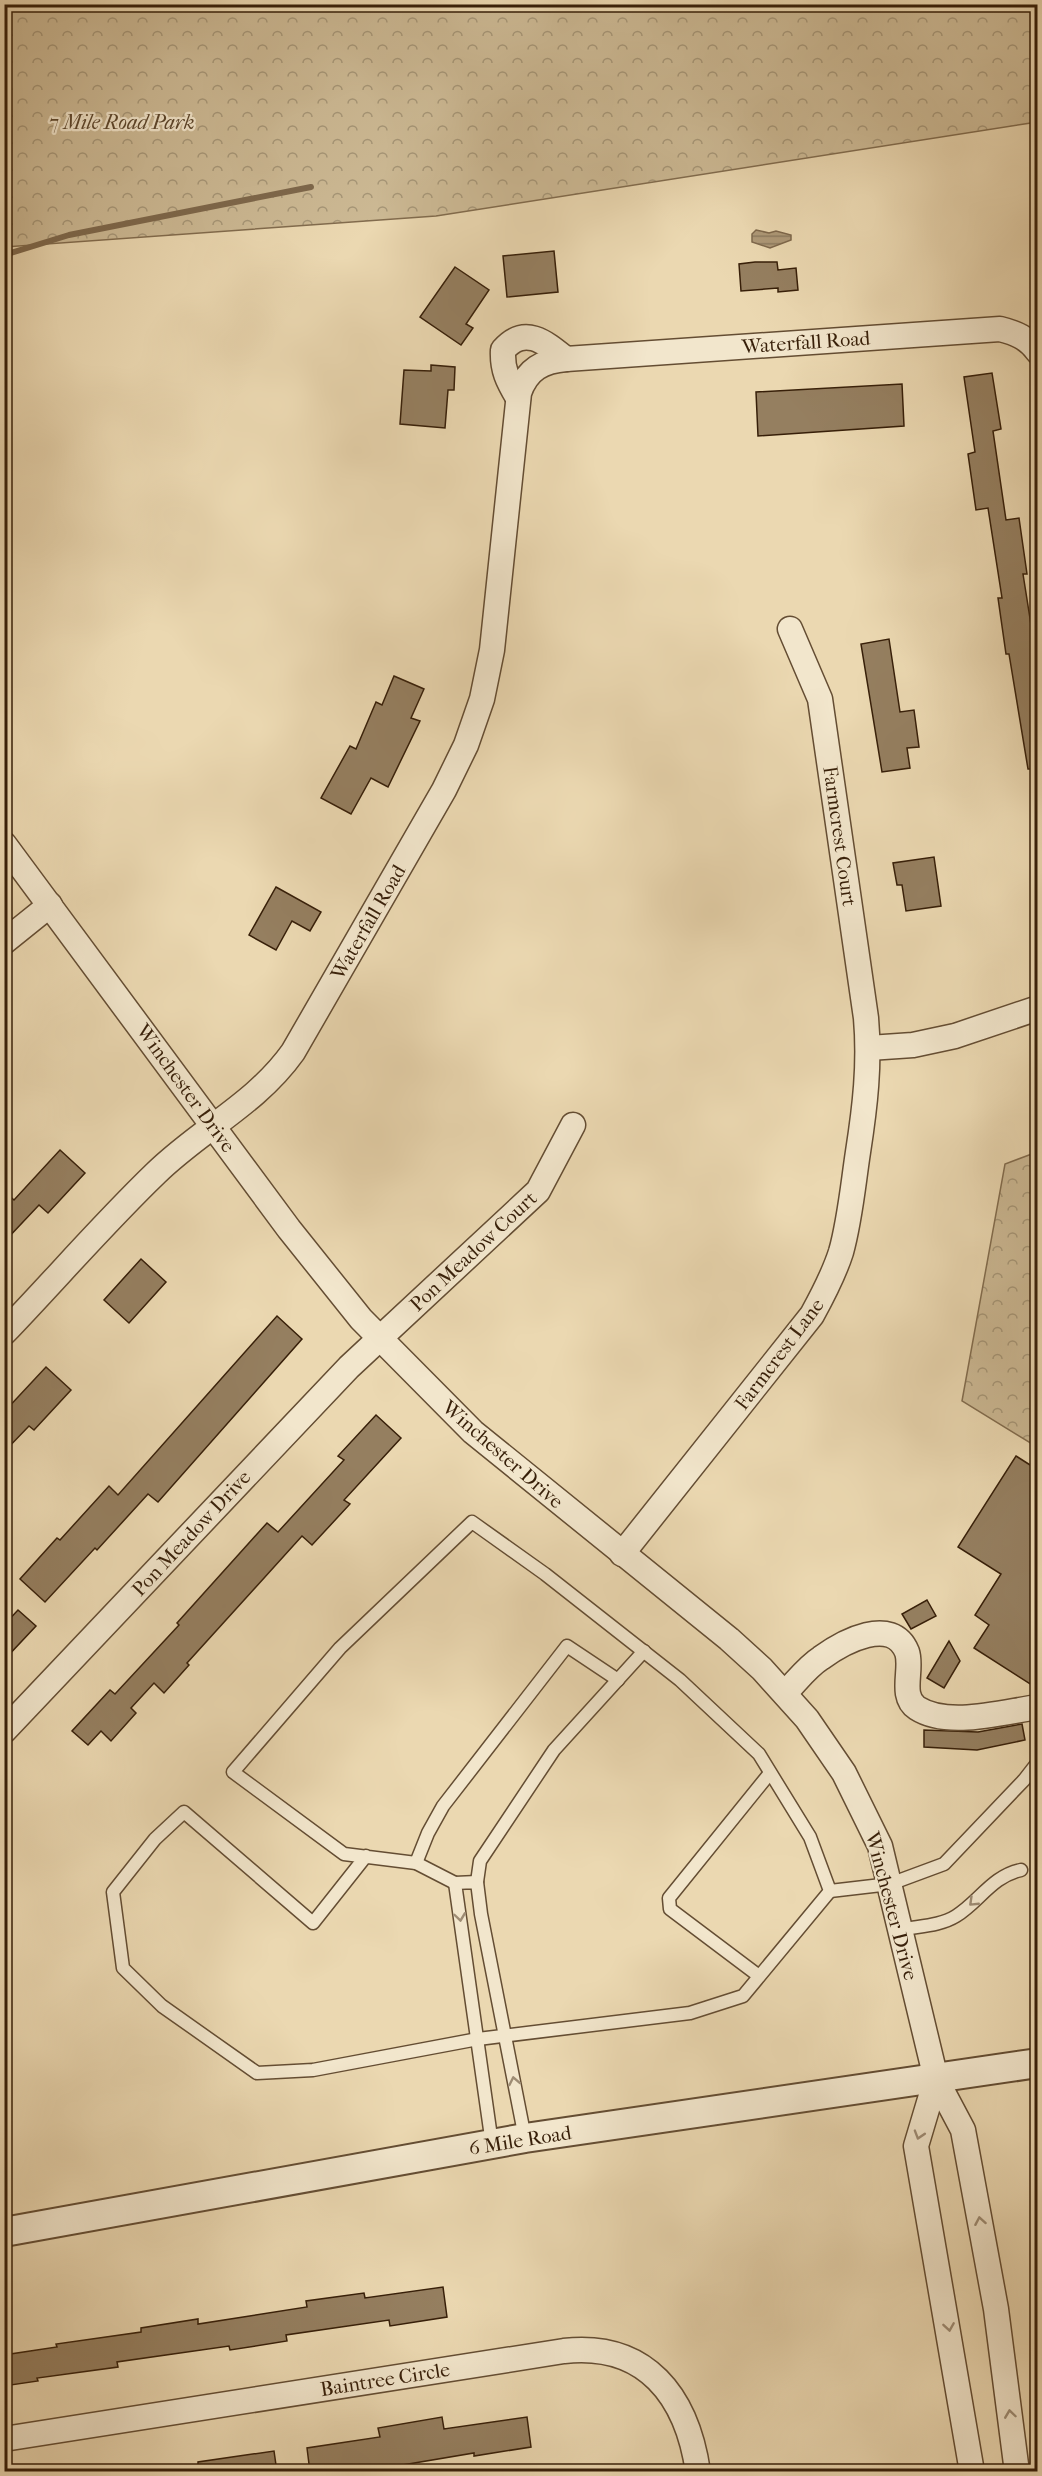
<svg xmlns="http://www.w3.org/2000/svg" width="1042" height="2476" font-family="'IM FELL French Canon',serif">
	<defs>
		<pattern id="forest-crowns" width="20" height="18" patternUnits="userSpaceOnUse" patternTransform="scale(1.5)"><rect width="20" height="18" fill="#ccb994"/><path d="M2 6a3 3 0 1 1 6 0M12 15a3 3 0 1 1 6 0" fill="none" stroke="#a69677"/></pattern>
		<pattern id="water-rules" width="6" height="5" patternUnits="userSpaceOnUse" patternTransform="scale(1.5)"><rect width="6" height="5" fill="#ae9978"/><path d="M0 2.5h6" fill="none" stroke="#8e7c61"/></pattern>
	</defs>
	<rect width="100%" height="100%" fill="#ebd8b1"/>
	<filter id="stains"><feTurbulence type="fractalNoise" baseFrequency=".00333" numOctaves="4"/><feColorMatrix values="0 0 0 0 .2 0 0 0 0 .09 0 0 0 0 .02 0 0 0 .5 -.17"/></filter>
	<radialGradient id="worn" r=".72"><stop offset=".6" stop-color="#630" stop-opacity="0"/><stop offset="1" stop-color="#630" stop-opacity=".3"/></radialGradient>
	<g fill="url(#forest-crowns)" stroke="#826c4e" stroke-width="1.5">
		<path d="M 5,4 L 1037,5 L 1037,122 L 436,216 L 5,247 Z"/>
		<path d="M 1037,1152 L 1038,1152 L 1037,1447 L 962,1401 L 1005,1164 Z"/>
	</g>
	<path fill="url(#water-rules)" stroke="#7e684c" stroke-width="1.5" d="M 756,230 L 769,233 L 776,231 L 791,235 L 791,240 L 770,248 L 752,242 L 752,234 Z"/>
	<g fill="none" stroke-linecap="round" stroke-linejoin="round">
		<path stroke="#7e684c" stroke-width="6" d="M 4,255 L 69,235 L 311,187"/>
	</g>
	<g fill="#957f60" stroke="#371f09" stroke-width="1.5">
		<path d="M 554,251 L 558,292 L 507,297 L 503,256 Z"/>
		<path d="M 755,262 L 777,262 L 778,270 L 796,268 L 798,290 L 778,292 L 778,288 L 741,291 L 739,264 Z"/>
		<path d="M 455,267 L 489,290 L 466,324 L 473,328 L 461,345 L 420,317 Z"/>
		<path d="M 431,365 L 455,367 L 454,390 L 448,390 L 445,428 L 400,424 L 404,370 L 431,371 Z"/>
		<path d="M 992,373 L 1001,429 L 993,431 L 1006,520 L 1019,518 L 1027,574 L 1023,574 L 1038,669 L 1038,769 L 1028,769 L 1009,654 L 1006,654 L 998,598 L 1002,598 L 988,508 L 976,510 L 968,454 L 975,452 L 964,377 Z"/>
		<path d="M 902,384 L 904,426 L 758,436 L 756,392 Z"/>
		<path d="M 889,639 L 900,712 L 914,710 L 919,747 L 907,748 L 910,768 L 882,772 L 861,644 Z"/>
		<path d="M 394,676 L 424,689 L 411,718 L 420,721 L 388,787 L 371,778 L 351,814 L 321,798 L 350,746 L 356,749 L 376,702 L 382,705 Z"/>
		<path d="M 934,857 L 941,906 L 906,911 L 902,885 L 897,885 L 893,863 Z"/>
		<path d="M 276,887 L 321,912 L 310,931 L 292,921 L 276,950 L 249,935 Z"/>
		<path d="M 60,1150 L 85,1173 L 48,1213 L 39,1205 L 4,1242 L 4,1191 L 14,1200 Z"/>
		<path d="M 141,1259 L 166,1282 L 129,1323 L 104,1300 Z"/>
		<path d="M 277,1316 L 302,1339 L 158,1502 L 148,1494 L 97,1550 L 95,1548 L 45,1602 L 20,1579 L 57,1538 L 60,1540 L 109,1486 L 118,1495 Z"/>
		<path d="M 46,1367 L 71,1390 L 34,1430 L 29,1426 L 4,1452 L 4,1412 Z"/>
		<path d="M 376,1415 L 401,1438 L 344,1500 L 350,1504 L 312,1545 L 302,1536 L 187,1663 L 189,1665 L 164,1693 L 154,1683 L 131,1708 L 136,1713 L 111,1741 L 101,1731 L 88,1745 L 72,1731 L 110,1690 L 115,1694 L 179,1625 L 177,1623 L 267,1523 L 278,1532 L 344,1460 L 338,1456 Z"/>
		<path d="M 1016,1456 L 1038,1470 L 1038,1689 L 974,1648 L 989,1625 L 975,1615 L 1001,1574 L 958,1547 Z"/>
		<path d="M 927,1600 L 936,1616 L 911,1629 L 902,1614 Z"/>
		<path d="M 18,1610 L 36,1626 L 4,1660 L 4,1625 Z"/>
		<path d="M 949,1641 L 960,1661 L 944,1688 L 927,1678 Z"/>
		<path d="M 1022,1724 L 1025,1740 L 977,1750 L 924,1747 L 924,1730 L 978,1732 Z"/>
		<path d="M 443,2287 L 447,2317 L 390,2326 L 389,2320 L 286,2335 L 287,2341 L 230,2350 L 229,2346 L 117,2362 L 118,2367 L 37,2378 L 38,2381 L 4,2386 L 4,2355 L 57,2347 L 56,2344 L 141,2332 L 141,2328 L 198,2319 L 198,2324 L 307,2307 L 306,2301 L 364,2293 L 365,2298 Z"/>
		<path d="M 442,2417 L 444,2429 L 527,2417 L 531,2447 L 474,2456 L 474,2453 L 361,2472 L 310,2472 L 307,2448 L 380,2437 L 378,2428 Z"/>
		<path d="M 274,2451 L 277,2472 L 198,2472 L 198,2462 Z"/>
	</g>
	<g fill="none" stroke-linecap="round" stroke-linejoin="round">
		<defs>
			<g id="service">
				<path d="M 366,1856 L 313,1923 L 184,1812 L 155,1839 L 113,1892 L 123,1968 L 162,2006 L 257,2073 L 313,2070 L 478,2039 L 690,2013 L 743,1996 L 830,1891 L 810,1837 L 759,1754 L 680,1680 L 545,1574 L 472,1522 L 340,1648 L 233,1772 L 344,1854 L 416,1863 L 455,1883"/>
				<path d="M 416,1863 L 428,1833 L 443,1806 L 567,1646 L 618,1680"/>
				<path d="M 477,1882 L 480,1861 L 554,1750 L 644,1651"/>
				<path d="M 830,1891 L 890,1884 L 944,1864 L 1024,1780 L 1038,1762"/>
				<path d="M 900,1930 C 918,1926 940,1926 956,1916 C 979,1902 992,1876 1021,1870"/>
				<path d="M 759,1976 L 670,1909 L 669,1898 L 770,1773"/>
				<path d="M 4,2114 L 4,2118"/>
				<path d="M 492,2144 L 455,1883 L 477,1882 L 481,1914 L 525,2138"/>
			</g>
			<g id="minor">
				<path d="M 518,398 C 508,381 502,370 503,350 C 525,325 545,342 566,359"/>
				<path d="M 4,844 L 289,1229 L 361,1319 L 473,1432 L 729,1639 L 762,1669 L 807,1719 L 844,1773 L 880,1846 L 936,2079 L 963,2130 L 996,2309 L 1017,2472"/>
				<path d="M 4,942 L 50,905"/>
				<path d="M 869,1048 L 913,1045 L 955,1036 L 1038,1008"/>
				<path d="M 4,1333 C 55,1280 103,1224 156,1173 C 201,1129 256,1104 293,1052 L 444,790 L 466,745 L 482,699 L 492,650 L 519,393 C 527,369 543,361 566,359 L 1000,329 C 1016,333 1028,338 1038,352"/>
				<path d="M 622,1554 L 812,1315 C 823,1295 834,1274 841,1252 C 850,1220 853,1185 858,1152 C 865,1107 870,1064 866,1018 L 820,699 L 790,629"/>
				<path d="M 785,1693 C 797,1681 807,1667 821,1658 C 843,1642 892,1615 907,1652 C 913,1669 899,1696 917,1708 C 948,1728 1002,1712 1038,1707"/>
				<path d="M 4,1731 L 349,1367 L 538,1191 L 573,1125"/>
				<path d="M 936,2079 L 916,2146 L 972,2472"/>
				<path d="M 4,2439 L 564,2351 C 646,2342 687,2396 698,2472"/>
			</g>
			<path id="tertiary" d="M 4,2232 L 525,2138 L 1038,2063"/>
		</defs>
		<use href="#service" stroke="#644d33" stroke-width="15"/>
		<use href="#minor" stroke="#644d33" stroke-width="27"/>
		<use href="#tertiary" stroke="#644d33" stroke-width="32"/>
		<use href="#service" stroke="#f2e6cc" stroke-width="12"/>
		<use href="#minor" stroke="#f2e6cc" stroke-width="24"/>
		<use href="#tertiary" stroke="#f2e6cc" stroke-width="28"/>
	</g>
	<defs><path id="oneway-chevron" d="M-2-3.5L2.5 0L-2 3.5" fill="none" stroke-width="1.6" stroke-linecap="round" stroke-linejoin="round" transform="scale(1.5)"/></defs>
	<g stroke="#9e8c74">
		<use href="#oneway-chevron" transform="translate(973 1902) rotate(136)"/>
		<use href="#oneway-chevron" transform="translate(460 1917) rotate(82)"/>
		<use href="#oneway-chevron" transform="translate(514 2081) rotate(-101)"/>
		<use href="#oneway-chevron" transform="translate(919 2135) rotate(107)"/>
		<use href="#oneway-chevron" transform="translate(980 2221) rotate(-100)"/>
		<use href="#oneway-chevron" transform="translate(949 2327) rotate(81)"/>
		<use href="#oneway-chevron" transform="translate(1010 2414) rotate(-98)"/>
	</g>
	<g text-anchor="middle" stroke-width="4.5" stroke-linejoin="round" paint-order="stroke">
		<g font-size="20" font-style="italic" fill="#5c462c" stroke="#f2e6cc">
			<text x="122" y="129">7 Mile Road Park</text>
		</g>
		<g font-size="20" fill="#371f09" stroke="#f2e6cc">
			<text transform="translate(806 342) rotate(-4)" y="7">Waterfall Road</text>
			<text transform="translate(840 836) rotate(82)" y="7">Farmcrest Court</text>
			<text transform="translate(368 922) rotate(-60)" y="7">Waterfall Road</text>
			<text transform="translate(186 1088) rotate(54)" y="7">Winchester Drive</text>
			<text transform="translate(473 1251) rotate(-43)" y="7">Pon Meadow Court</text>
			<text transform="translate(779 1354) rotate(-53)" y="7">Farmcrest Lane</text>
			<text transform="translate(503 1454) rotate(41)" y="7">Winchester Drive</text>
			<text transform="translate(191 1533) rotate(-47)" y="7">Pon Meadow Drive</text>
			<text transform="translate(892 1906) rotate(75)" y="7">Winchester Drive</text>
			<text transform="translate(520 2140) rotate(-9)" y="7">6 Mile Road</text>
			<text transform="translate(385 2379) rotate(-9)" y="7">Baintree Circle</text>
		</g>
	</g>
	<rect width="1042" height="2476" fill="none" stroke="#ebd8b1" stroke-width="24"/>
	<rect x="6" y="6" width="1030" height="2464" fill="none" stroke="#371f09" stroke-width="3"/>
	<rect x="12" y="12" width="1018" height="2452" fill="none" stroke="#371f09" stroke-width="1.5"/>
	<rect width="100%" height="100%" filter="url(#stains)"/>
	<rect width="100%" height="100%" fill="url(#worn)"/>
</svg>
